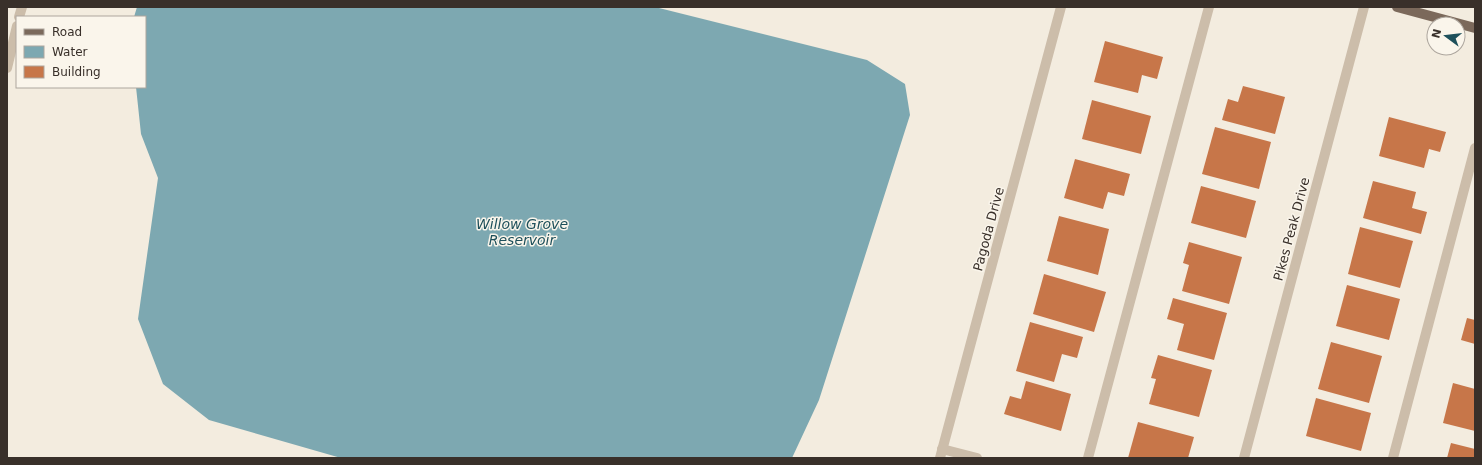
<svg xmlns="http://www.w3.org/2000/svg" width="1482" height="465" font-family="'DejaVu Sans',sans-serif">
	<rect width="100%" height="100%" fill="#f3ecdf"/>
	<path fill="#7da8b1" d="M 137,7 L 655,7 L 867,60 L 905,84 L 910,115 L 819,400 L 792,458 L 341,458 L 209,420 L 163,384 L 138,319 L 158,178 L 141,134 L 136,87 L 145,87 L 145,17 L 134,17 Z"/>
	<g fill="#c77649">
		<path d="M 1105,41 L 1163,57 L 1157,79 L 1142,75 L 1138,93 L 1094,82 Z"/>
		<path d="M 1243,86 L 1285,97 L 1275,134 L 1222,120 L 1228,99 L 1238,102 Z"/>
		<path d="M 1092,100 L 1151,116 L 1141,154 L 1082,139 Z"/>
		<path d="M 1389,117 L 1446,132 L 1440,152 L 1429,149 L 1424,168 L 1379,156 Z"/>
		<path d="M 1215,127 L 1271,142 L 1259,189 L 1202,174 Z"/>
		<path d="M 1075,159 L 1130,174 L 1124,196 L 1108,192 L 1103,209 L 1064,198 Z"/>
		<path d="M 1373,181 L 1416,192 L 1412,208 L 1427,212 L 1421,234 L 1363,218 Z"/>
		<path d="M 1201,186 L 1256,201 L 1246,238 L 1191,223 Z"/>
		<path d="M 1059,216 L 1109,229 L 1098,275 L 1047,261 Z"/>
		<path d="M 1360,227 L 1413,241 L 1400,288 L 1348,274 Z"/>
		<path d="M 1189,242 L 1242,257 L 1229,304 L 1182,291 L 1189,265 L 1183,263 Z"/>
		<path d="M 1044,274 L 1106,292 L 1094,332 L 1033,314 Z"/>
		<path d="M 1347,285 L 1400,299 L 1389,340 L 1336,326 Z"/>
		<path d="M 1173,298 L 1227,313 L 1214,360 L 1177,350 L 1184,324 L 1167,319 Z"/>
		<path d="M 1467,318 L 1475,320 L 1475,344 L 1461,340 Z"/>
		<path d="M 1030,322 L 1083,337 L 1077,358 L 1062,354 L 1054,382 L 1016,371 Z"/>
		<path d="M 1331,342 L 1382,356 L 1369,403 L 1318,389 Z"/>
		<path d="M 1158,355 L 1212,370 L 1199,417 L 1149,404 L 1156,379 L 1151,378 Z"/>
		<path d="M 1026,381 L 1071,394 L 1061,431 L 1004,414 L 1010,396 L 1021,399 Z"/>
		<path d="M 1453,383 L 1475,389 L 1475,431 L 1443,423 Z"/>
		<path d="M 1316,398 L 1371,413 L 1361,451 L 1306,436 Z"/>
		<path d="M 1138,422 L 1194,437 L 1188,458 L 1128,458 Z"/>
		<path d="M 1451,443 L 1475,449 L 1475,458 L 1447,458 Z"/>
	</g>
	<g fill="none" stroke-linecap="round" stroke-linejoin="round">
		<g stroke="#ccbdaa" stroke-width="10">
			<path d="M 19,17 L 22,7"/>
			<path d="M 7,68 L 17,26"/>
			<path d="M 942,449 L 977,458"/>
			<path d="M 940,458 L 1061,7"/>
			<path d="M 1088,458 L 1209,7"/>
			<path d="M 1244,458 L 1364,7"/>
			<path d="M 1393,458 L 1475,148"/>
		</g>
		<path stroke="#7b695b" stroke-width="10" d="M 1397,7 L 1475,28"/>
	</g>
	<g text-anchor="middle" stroke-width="3" stroke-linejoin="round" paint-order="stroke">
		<g font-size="13" fill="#39302a" stroke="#faf5eb">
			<text transform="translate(988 229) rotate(-75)" y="5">Pagoda Drive</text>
			<text transform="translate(1291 229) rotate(-75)" y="5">Pikes Peak Drive</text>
		</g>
		<g font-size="14" font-style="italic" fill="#1e505b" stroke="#faf5eb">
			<text x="522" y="229">Willow Grove<tspan x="522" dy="16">Reservoir</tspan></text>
		</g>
	</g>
	<rect width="1482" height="465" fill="none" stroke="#39302a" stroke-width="16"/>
	<rect x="16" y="16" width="130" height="72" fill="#faf5eb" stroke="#ada69e"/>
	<rect x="24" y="29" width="20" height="6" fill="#7b695b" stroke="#ada69e"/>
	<text x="52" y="36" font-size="12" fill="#39302a">Road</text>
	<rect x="24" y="46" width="20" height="12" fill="#7da8b1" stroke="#ada69e"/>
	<text x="52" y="56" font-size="12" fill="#39302a">Water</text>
	<rect x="24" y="66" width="20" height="12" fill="#c77649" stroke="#ada69e"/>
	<text x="52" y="76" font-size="12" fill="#39302a">Building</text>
	<g transform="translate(1446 36) rotate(285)"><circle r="19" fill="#faf5eb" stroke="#ada69e"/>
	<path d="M0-3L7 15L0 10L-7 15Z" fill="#1e505b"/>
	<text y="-6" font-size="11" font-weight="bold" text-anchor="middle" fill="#39302a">N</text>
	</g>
</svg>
